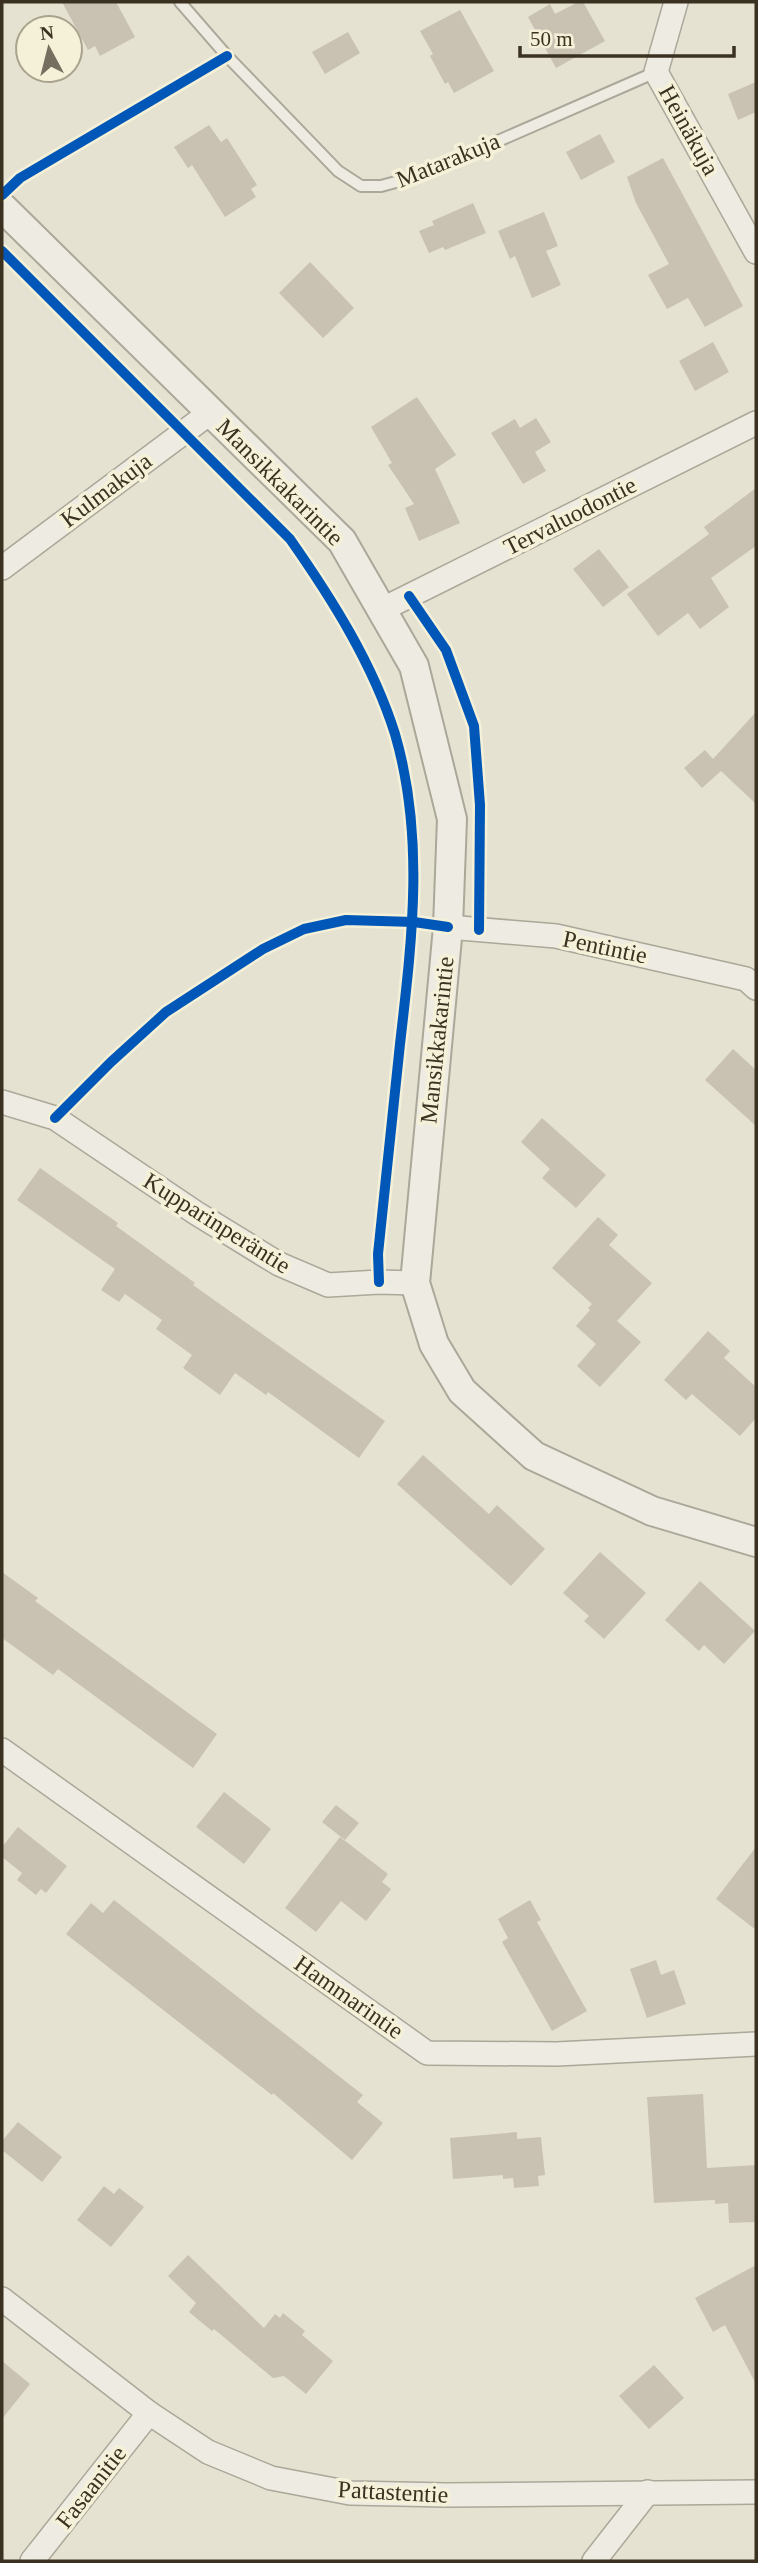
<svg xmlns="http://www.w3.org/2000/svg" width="758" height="2563" font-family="'Times New Roman',serif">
	<rect width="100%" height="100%" fill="#e5e2d1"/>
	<g fill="#c9c2b2">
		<path d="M 62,2 L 116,2 L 135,37 L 100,56 L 95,46 L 88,50 Z"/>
		<path d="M 578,2 L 583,2 L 605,41 L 556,68 L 528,17 L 550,4 L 555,14 Z"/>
		<path d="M 460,10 L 494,71 L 454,93 L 448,82 L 445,84 L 430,56 L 433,54 L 420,31 Z"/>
		<path d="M 348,32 L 360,53 L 325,74 L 312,52 Z"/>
		<path d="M 756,82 L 756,112 L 738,120 L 728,94 Z"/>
		<path d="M 209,125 L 221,142 L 227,138 L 257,185 L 251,189 L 256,197 L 225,217 L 192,165 L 188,168 L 174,147 Z"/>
		<path d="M 600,134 L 615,162 L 581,180 L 566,152 Z"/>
		<path d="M 663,158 L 743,306 L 705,327 L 688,298 L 667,309 L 648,275 L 669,264 L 636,203 L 627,177 Z"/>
		<path d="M 473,203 L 486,233 L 445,250 L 443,247 L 429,253 L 419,231 L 434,225 L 432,221 Z"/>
		<path d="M 544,212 L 558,246 L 546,251 L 561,285 L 532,298 L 515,256 L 510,259 L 498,231 Z"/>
		<path d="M 310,262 L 354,308 L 323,338 L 279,293 Z"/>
		<path d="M 713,342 L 729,372 L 695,391 L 679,361 Z"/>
		<path d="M 417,397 L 456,455 L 435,469 L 460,523 L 419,541 L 405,508 L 414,504 L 388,465 L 392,463 L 371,427 Z"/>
		<path d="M 536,418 L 551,442 L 535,452 L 546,471 L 523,484 L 491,433 L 515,419 L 520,428 Z"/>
		<path d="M 756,488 L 756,546 L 711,578 L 729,607 L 700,629 L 688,613 L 658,636 L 627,594 L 709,534 L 704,527 Z"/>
		<path d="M 599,549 L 629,587 L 603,607 L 573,569 Z"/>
		<path d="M 756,712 L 756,804 L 721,771 L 702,788 L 684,768 L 705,750 L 713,759 Z"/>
		<path d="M 733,1049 L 756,1070 L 756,1126 L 705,1080 Z"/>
		<path d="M 542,1118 L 606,1175 L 576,1208 L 542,1178 L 550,1169 L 521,1142 Z"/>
		<path d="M 40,1168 L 118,1223 L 116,1226 L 195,1283 L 193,1285 L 385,1421 L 359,1458 L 268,1392 L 266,1395 L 235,1373 L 220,1395 L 183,1368 L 192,1355 L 156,1329 L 162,1320 L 125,1294 L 119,1302 L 101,1290 L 115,1269 L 17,1200 Z"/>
		<path d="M 598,1217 L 618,1235 L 609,1245 L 652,1283 L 617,1321 L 641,1342 L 600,1387 L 577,1366 L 596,1344 L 576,1326 L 590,1310 L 588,1308 L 592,1304 L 552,1268 Z"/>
		<path d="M 708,1331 L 730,1351 L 724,1358 L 756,1387 L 756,1418 L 740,1436 L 692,1394 L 686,1400 L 664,1380 Z"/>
		<path d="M 423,1455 L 489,1514 L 497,1505 L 545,1549 L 511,1586 L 397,1484 Z"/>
		<path d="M 600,1552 L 646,1593 L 604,1639 L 584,1621 L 589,1616 L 563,1593 Z"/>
		<path d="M 2,1572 L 38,1598 L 35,1601 L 217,1734 L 193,1768 L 58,1669 L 53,1675 L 2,1638 Z"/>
		<path d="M 700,1581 L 755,1631 L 724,1664 L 704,1645 L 699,1651 L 665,1620 Z"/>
		<path d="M 224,1792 L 271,1829 L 244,1864 L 196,1827 Z"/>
		<path d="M 336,1805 L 359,1823 L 345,1840 L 322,1822 Z"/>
		<path d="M 18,1827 L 67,1866 L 46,1893 L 41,1889 L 36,1895 L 17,1880 L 22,1873 L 2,1857 L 2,1847 Z"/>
		<path d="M 340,1837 L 388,1874 L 382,1882 L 391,1889 L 366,1921 L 341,1901 L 316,1932 L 285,1908 Z"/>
		<path d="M 756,1847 L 756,1930 L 716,1899 Z"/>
		<path d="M 114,1900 L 363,2095 L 357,2102 L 383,2123 L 352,2160 L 273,2093 L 272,2095 L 66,1934 L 91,1903 L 103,1913 Z"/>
		<path d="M 530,1900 L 541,1920 L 537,1922 L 587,2011 L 552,2031 L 502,1942 L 508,1938 L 498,1919 Z"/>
		<path d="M 656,1960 L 661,1975 L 674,1970 L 686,2004 L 647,2018 L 630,1969 Z"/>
		<path d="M 703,2094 L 707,2168 L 756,2165 L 756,2222 L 729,2223 L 728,2203 L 715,2204 L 715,2200 L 654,2203 L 647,2097 Z"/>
		<path d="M 18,2122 L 62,2157 L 42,2182 L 2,2150 L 2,2141 Z"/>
		<path d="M 517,2132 L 517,2139 L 541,2137 L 545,2175 L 538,2176 L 539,2186 L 514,2188 L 513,2178 L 503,2179 L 503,2175 L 453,2179 L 450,2138 Z"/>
		<path d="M 104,2186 L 114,2194 L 119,2188 L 144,2207 L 111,2247 L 77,2220 Z"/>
		<path d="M 188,2255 L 264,2328 L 275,2314 L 280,2318 L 283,2313 L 305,2331 L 302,2335 L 333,2361 L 306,2394 L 284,2376 L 273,2378 L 214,2329 L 212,2331 L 189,2312 L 196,2303 L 168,2276 Z"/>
		<path d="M 756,2265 L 756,2384 L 725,2325 L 713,2332 L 695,2298 Z"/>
		<path d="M 2,2361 L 30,2384 L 2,2419 Z"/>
		<path d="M 654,2365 L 684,2398 L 649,2429 L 619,2396 Z"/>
	</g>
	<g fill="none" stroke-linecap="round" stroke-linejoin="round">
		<defs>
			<path id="service" d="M 180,2 L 227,56 L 338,171 L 361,186 L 381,186 L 418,176 L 656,72"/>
			<g id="minor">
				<path d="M 676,2 L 656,72 L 756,252"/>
				<path d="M 2,568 L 211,412"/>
				<path d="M 383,609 L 756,423"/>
				<path d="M 448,927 L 556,936 L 746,979 L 756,988"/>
				<path d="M 2,1102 L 55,1118 L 196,1213 L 279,1264 L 328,1285 L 379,1282 L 415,1283"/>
				<path d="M 2,1750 L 427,2053 L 557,2054 L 756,2044"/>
				<path d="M 2,2299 L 149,2413 L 208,2452 L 271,2478 L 350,2493 L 446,2495 L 756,2492"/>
				<path d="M 32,2561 L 149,2413"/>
				<path d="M 594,2561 L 648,2492"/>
			</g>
			<path id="tertiary" d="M 2,207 L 342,541 L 414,666 L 452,819 L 448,927 L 415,1283 L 434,1344 L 462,1391 L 534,1456 L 652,1511 L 756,1542"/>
		</defs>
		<use href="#service" stroke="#aba799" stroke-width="14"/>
		<use href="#minor" stroke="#aba799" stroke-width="26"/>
		<use href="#tertiary" stroke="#aba799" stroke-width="32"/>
		<use href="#service" stroke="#eeece2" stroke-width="10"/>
		<use href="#minor" stroke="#eeece2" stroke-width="23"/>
		<use href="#tertiary" stroke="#eeece2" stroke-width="28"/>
		<defs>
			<g id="cycleway">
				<path d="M 2,195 L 20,178 L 227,56"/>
				<path d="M 2,251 L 290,539 C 332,599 373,664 395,734 C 425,837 412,940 400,1044 C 392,1114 385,1184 378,1254 L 379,1282"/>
				<path d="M 409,596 L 446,650 L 474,726 L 480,805 L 479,930"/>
				<path d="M 55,1118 L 111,1062 L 166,1012 L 263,949 L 304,929 L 346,920 L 414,922 L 448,927"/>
			</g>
		</defs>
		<use href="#cycleway" stroke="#f5f1d8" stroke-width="15"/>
		<use href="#cycleway" stroke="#0057b8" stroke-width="10"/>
	</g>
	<g text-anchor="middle" stroke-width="7" stroke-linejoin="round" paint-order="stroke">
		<g font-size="24" fill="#3a3121" stroke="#f5f1d8">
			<text transform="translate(689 130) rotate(61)" y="8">Heinäkuja</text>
			<text transform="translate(448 160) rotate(-22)" y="8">Matarakuja</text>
			<text transform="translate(280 482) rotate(45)" y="8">Mansikkakarintie</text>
			<text transform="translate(106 490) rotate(-37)" y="8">Kulmakuja</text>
			<text transform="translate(570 516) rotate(-27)" y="8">Tervaluodontie</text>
			<text transform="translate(605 947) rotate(12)" y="8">Pentintie</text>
			<text transform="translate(437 1040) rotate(-84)" y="8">Mansikkakarintie</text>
			<text transform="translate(217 1223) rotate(32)" y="8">Kupparinperäntie</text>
			<text transform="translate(349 1997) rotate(35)" y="8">Hammarintie</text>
			<text transform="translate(91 2487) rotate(-52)" y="8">Fasaanitie</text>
			<text transform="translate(393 2492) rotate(3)" y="8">Pattastentie</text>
		</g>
	</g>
	<rect width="758" height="2563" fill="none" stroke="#3a3121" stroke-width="7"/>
	<g transform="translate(49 49) rotate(353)"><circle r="33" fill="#f5f1d8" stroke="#aaa48f" stroke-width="2"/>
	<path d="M0-5L12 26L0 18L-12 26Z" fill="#766f5f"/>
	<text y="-10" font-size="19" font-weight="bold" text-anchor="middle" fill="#3a3121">N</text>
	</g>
	<path d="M520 46v10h214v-10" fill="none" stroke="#3a3121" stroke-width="3.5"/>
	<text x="530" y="46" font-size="21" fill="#3a3121" stroke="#f5f1d8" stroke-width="5" paint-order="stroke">50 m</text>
</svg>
